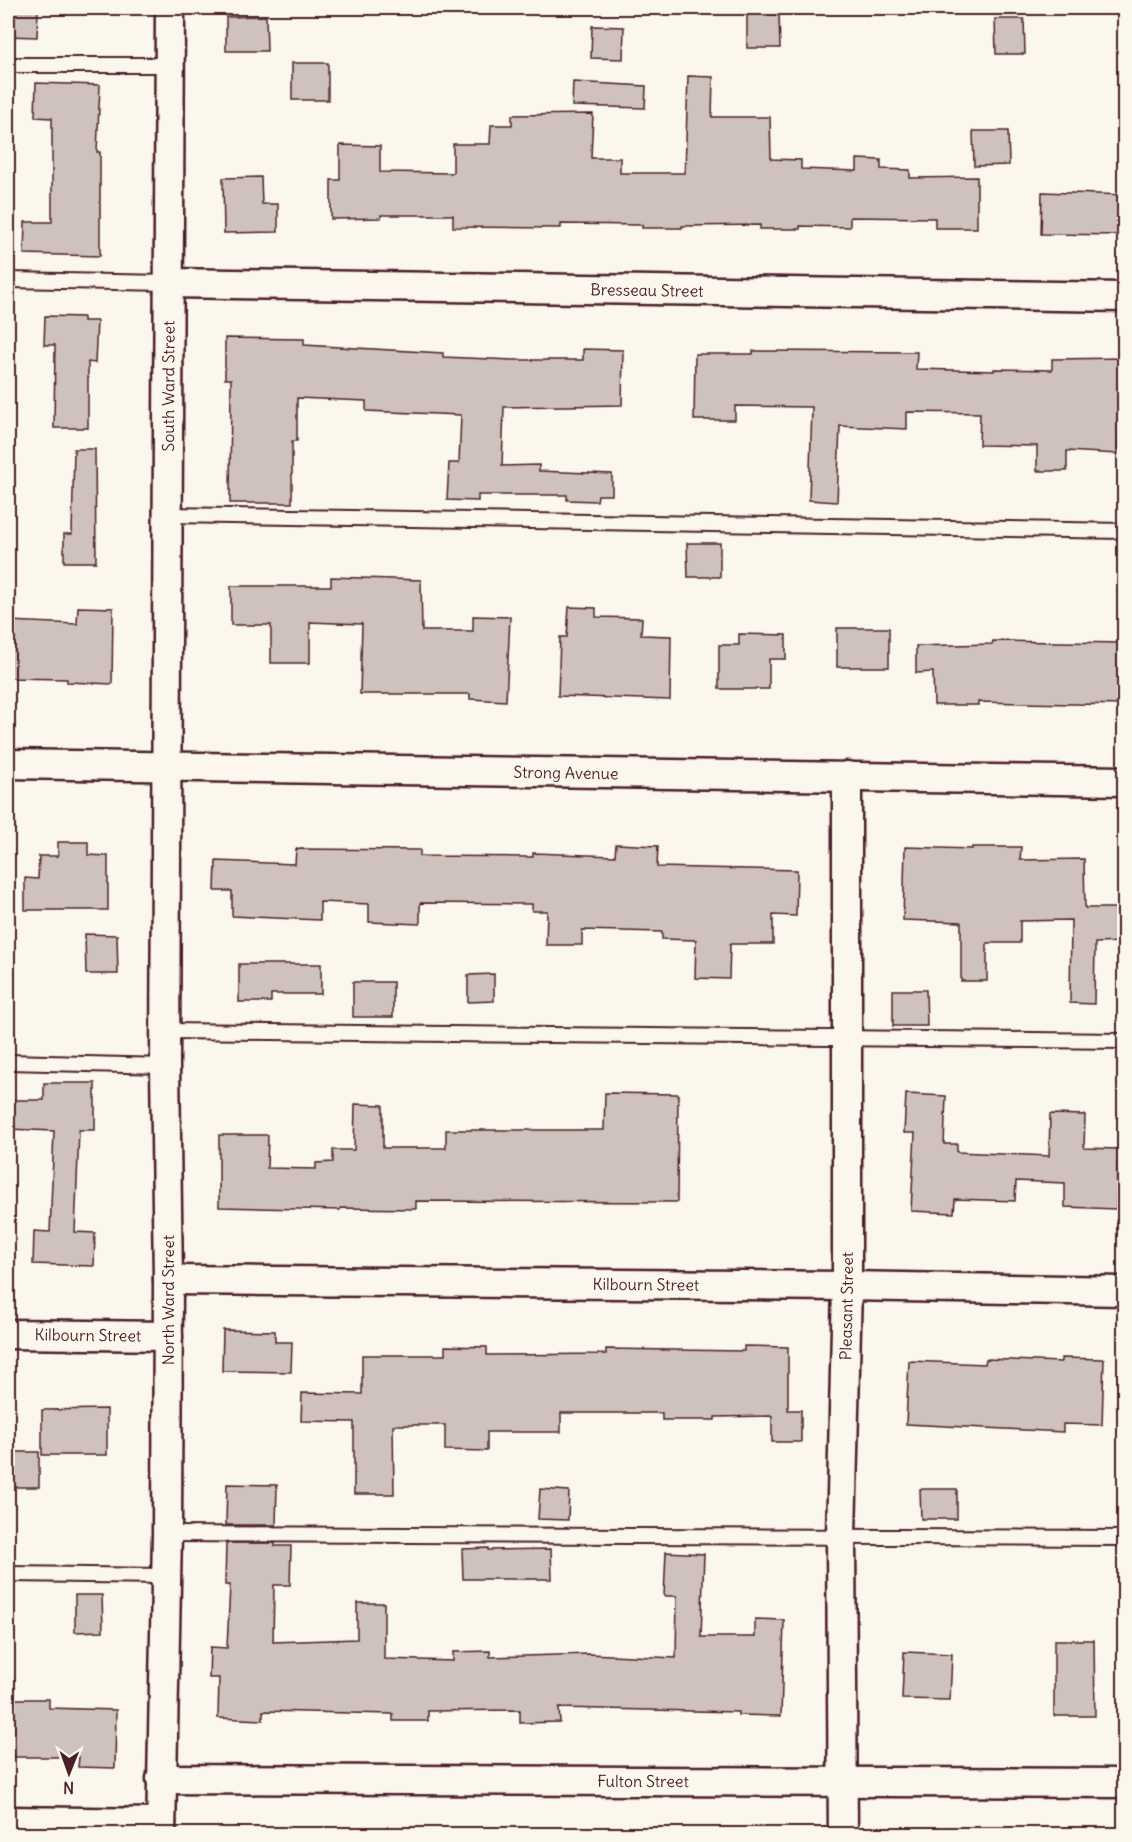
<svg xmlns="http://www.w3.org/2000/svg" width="1132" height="1842" font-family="Delius,sans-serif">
	<rect width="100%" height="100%" fill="#fbf7ec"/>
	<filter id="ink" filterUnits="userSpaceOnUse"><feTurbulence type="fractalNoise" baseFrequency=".0167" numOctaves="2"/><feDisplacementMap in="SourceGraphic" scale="12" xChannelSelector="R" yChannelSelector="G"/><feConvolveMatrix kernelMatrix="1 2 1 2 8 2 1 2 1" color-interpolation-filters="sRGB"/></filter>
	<g filter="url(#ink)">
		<g fill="#cfc2bc" stroke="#4a1f2b" stroke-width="1.5">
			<path d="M 8,8 L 38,8 L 37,37 L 8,36 Z"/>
			<path d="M 747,14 L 779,14 L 780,48 L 747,48 Z"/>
			<path d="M 266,16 L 267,51 L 226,51 L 226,17 Z"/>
			<path d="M 995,19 L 1024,19 L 1025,54 L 996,54 Z"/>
			<path d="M 592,26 L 624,27 L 623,59 L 591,58 Z"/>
			<rect x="292" y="63" width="36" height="37"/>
			<path d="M 688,76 L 713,77 L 712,117 L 770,117 L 771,159 L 801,160 L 801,169 L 857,171 L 857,159 L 881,160 L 881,169 L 910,170 L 910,178 L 977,177 L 977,228 L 935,228 L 935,218 L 850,217 L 850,227 L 800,226 L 800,229 L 760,229 L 760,225 L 682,226 L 682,228 L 642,228 L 642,225 L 561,224 L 561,228 L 453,227 L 453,215 L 381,215 L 381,218 L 331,219 L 331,180 L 340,180 L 340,145 L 380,146 L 380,172 L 453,173 L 453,144 L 490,144 L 491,125 L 512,125 L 512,115 L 593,114 L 591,158 L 620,158 L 620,173 L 685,173 Z"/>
			<path d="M 573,82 L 646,86 L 645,108 L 572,106 Z"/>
			<path d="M 36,83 L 100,85 L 97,152 L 100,152 L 100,256 L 24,254 L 25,222 L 52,222 L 52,118 L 35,117 Z"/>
			<path d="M 973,131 L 1008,131 L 1009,165 L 974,166 Z"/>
			<path d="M 261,177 L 262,204 L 278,204 L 278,232 L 224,233 L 223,178 Z"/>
			<path d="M 1042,192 L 1125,195 L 1125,235 L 1041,234 Z"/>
			<path d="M 45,316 L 83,317 L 83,321 L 97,321 L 95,363 L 88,362 L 88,428 L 54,428 L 55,345 L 44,345 Z"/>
			<path d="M 225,338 L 304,339 L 304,345 L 443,353 L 443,357 L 513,360 L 583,360 L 583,349 L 623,350 L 622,405 L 504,407 L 502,466 L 539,465 L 539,471 L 612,474 L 612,495 L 598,495 L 597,501 L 567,500 L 567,495 L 478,495 L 478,501 L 447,500 L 449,463 L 459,463 L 461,415 L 366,411 L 366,401 L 297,398 L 297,441 L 292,441 L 292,503 L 230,503 L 231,379 L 225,379 Z"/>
			<path d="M 753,351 L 917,352 L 916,369 L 994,371 L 994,369 L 1052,370 L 1052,359 L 1125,358 L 1125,420 L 1120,420 L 1118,454 L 1067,451 L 1067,471 L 1037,471 L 1037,446 L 979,445 L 980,413 L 907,412 L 907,429 L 840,426 L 837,502 L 809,500 L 812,407 L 735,406 L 735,420 L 694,420 L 695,354 L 753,354 Z"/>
			<path d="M 74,449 L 95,449 L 96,562 L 64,562 L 64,534 L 72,534 Z"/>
			<path d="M 687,543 L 720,543 L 720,577 L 688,577 Z"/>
			<path d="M 331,577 L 421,580 L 422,631 L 473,631 L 473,616 L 510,617 L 506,701 L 470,699 L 470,694 L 360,694 L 362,624 L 310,622 L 310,663 L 271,663 L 271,625 L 231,625 L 231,586 L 331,586 Z"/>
			<path d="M 78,607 L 113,608 L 112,684 L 67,682 L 67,679 L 8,678 L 8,621 L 77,624 Z"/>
			<path d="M 569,607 L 596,608 L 596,617 L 642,618 L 641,635 L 671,636 L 670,700 L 558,696 L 560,637 L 567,637 Z"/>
			<rect x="837" y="628" width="52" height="39"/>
			<path d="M 739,634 L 786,635 L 786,659 L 769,659 L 769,689 L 719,689 L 719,645 L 739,645 Z"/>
			<path d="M 993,641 L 1125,643 L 1125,705 L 978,702 L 978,705 L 934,705 L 933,672 L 916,673 L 916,646 L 992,644 Z"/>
			<path d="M 58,842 L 88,842 L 88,855 L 108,856 L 108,910 L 25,910 L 25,878 L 38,879 L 39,856 L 58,856 Z"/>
			<path d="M 616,844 L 658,846 L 657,867 L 797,870 L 796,916 L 773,915 L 773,944 L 730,944 L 729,979 L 695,978 L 696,940 L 662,939 L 662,932 L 582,930 L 582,945 L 546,945 L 547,911 L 532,911 L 532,904 L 420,903 L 420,924 L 369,922 L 369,904 L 320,902 L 320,920 L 232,916 L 232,891 L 215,891 L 216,861 L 295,864 L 296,849 L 420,850 L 420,856 L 533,857 L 533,853 L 615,856 Z"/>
			<path d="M 905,847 L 972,849 L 972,847 L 1021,847 L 1020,860 L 1084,859 L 1085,908 L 1125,908 L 1125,942 L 1095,943 L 1094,1004 L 1070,1003 L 1071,920 L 1020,921 L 1020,943 L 987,943 L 987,981 L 961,981 L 961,922 L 903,920 Z"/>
			<path d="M 85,934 L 117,935 L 118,974 L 86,974 Z"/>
			<path d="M 239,964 L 321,964 L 321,994 L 271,994 L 271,1002 L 239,1002 Z"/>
			<path d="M 494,974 L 494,1001 L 468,1002 L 468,975 Z"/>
			<rect x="353" y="982" width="40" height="35"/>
			<path d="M 893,990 L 926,990 L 927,1026 L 893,1026 Z"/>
			<path d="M 44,1083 L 95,1083 L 95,1130 L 79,1130 L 75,1232 L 95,1233 L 94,1266 L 33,1264 L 34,1231 L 50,1232 L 54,1131 L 8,1129 L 8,1100 L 44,1100 Z"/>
			<path d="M 605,1093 L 678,1094 L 677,1202 L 416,1201 L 416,1209 L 340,1208 L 340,1210 L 219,1207 L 219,1135 L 268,1135 L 267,1168 L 316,1169 L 316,1163 L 333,1162 L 333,1150 L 354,1150 L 355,1104 L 383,1105 L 383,1148 L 446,1148 L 446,1130 L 604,1130 Z"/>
			<path d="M 906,1094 L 946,1096 L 944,1144 L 957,1144 L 957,1152 L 1049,1156 L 1050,1114 L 1085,1115 L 1084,1148 L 1118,1149 L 1116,1209 L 1065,1207 L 1065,1183 L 1016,1181 L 1015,1201 L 955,1199 L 954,1213 L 911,1211 L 915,1133 L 904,1133 Z"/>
			<path d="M 223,1330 L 275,1331 L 275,1342 L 292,1342 L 291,1372 L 222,1371 Z"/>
			<path d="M 445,1346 L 487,1347 L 487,1355 L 606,1354 L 606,1349 L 744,1351 L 744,1346 L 788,1347 L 788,1410 L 801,1410 L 801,1442 L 772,1442 L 772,1416 L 715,1417 L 715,1420 L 662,1420 L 662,1413 L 561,1413 L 561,1432 L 487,1432 L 487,1451 L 445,1450 L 445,1425 L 393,1425 L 394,1494 L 354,1494 L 354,1422 L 301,1421 L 302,1393 L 362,1394 L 362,1355 L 445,1355 Z"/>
			<path d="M 1061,1358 L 1104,1359 L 1102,1425 L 1063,1424 L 1063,1432 L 906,1424 L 909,1361 L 985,1364 L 986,1359 L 1061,1362 Z"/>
			<path d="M 107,1409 L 107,1455 L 42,1455 L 42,1410 Z"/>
			<rect x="8" y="1452" width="31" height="35"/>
			<path d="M 227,1484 L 277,1485 L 276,1525 L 226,1525 Z"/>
			<path d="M 540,1489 L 569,1491 L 568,1520 L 538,1519 Z"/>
			<path d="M 920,1489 L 957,1489 L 957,1519 L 921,1519 Z"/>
			<path d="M 226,1543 L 275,1543 L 275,1546 L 291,1546 L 290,1585 L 274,1585 L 273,1642 L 357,1639 L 357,1603 L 384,1603 L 384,1659 L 453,1661 L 453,1652 L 490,1651 L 490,1657 L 589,1654 L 676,1658 L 677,1596 L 664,1596 L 666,1552 L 704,1554 L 701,1637 L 755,1637 L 755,1619 L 784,1620 L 781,1716 L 738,1715 L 738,1712 L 559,1708 L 560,1722 L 520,1723 L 520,1710 L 428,1711 L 428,1721 L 393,1721 L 393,1714 L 263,1711 L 263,1720 L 218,1718 L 219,1678 L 209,1678 L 210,1647 L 227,1648 L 230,1585 L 225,1585 Z"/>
			<path d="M 488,1548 L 488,1550 L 551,1549 L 552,1579 L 463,1579 L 462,1549 Z"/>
			<path d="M 75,1595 L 102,1595 L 103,1631 L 75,1632 Z"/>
			<path d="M 1054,1640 L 1094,1640 L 1095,1716 L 1054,1716 Z"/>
			<path d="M 904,1652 L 952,1654 L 950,1700 L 902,1699 Z"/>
			<path d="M 11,1699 L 49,1699 L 49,1708 L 116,1710 L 115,1768 L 78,1767 L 79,1757 L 11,1757 Z"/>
		</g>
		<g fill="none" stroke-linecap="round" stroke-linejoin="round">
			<defs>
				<g id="service">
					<path d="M 8,65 L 170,65"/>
					<path d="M 8,280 L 169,283"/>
					<path d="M 168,515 L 1124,531"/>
					<path d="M 165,1031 L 1124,1041"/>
					<path d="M 8,1062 L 165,1066"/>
					<path d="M 167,1534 L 1124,1538"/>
					<path d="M 8,1574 L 167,1576"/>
				</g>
				<g id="minor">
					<path id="s1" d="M 169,283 L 1124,297"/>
					<path id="s2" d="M 8,764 L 1124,781"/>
					<path id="s3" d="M 168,1280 L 847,1286 L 1124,1291"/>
					<path id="s4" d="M 8,1334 L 168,1336"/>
					<path id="s5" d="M 161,1779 L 1124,1783"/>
					<path d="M 8,1821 L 161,1823"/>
					<path id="s6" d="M 161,1834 L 167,1534 L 168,1280 L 165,1066 L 170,8"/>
					<path id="s7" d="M 843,1834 L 841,1536 L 847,1286 L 847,776"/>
				</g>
			</defs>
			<use href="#service" stroke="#4a1f2b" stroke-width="18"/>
			<use href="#minor" stroke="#4a1f2b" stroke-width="33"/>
			<use href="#service" stroke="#fbf7ec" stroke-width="14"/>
			<use href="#minor" stroke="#fbf7ec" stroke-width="28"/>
		</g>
	</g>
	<g text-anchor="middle" stroke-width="5" stroke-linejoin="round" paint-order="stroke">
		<g font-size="16" fill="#4a1f2b" stroke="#fbf7ec">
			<text dy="6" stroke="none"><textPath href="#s1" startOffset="478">Bresseau Street</textPath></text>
			<text dy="6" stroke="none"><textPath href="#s6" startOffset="1448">South Ward Street</textPath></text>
			<text dy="6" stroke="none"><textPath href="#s2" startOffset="558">Strong Avenue</textPath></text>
			<text dy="6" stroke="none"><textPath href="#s3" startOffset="478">Kilbourn Street</textPath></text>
			<text transform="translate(168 1300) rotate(-90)" y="6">North Ward Street</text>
			<text dy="6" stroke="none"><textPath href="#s7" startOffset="528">Pleasant Street</textPath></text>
			<text dy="6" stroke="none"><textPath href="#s4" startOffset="80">Kilbourn Street</textPath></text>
			<text dy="6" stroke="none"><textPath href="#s5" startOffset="482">Fulton Street</textPath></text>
		</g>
	</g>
	<rect width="1132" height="1842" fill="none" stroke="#fbf7ec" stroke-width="30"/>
	<rect x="15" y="15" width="1102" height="1812" fill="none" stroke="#4a1f2b" stroke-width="2" filter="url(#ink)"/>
	<g transform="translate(69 1773) rotate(181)" stroke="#fbf7ec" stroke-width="4.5" paint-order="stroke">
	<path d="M0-4.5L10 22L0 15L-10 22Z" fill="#4a1f2b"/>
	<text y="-9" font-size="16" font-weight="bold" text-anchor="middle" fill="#4a1f2b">N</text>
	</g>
</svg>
